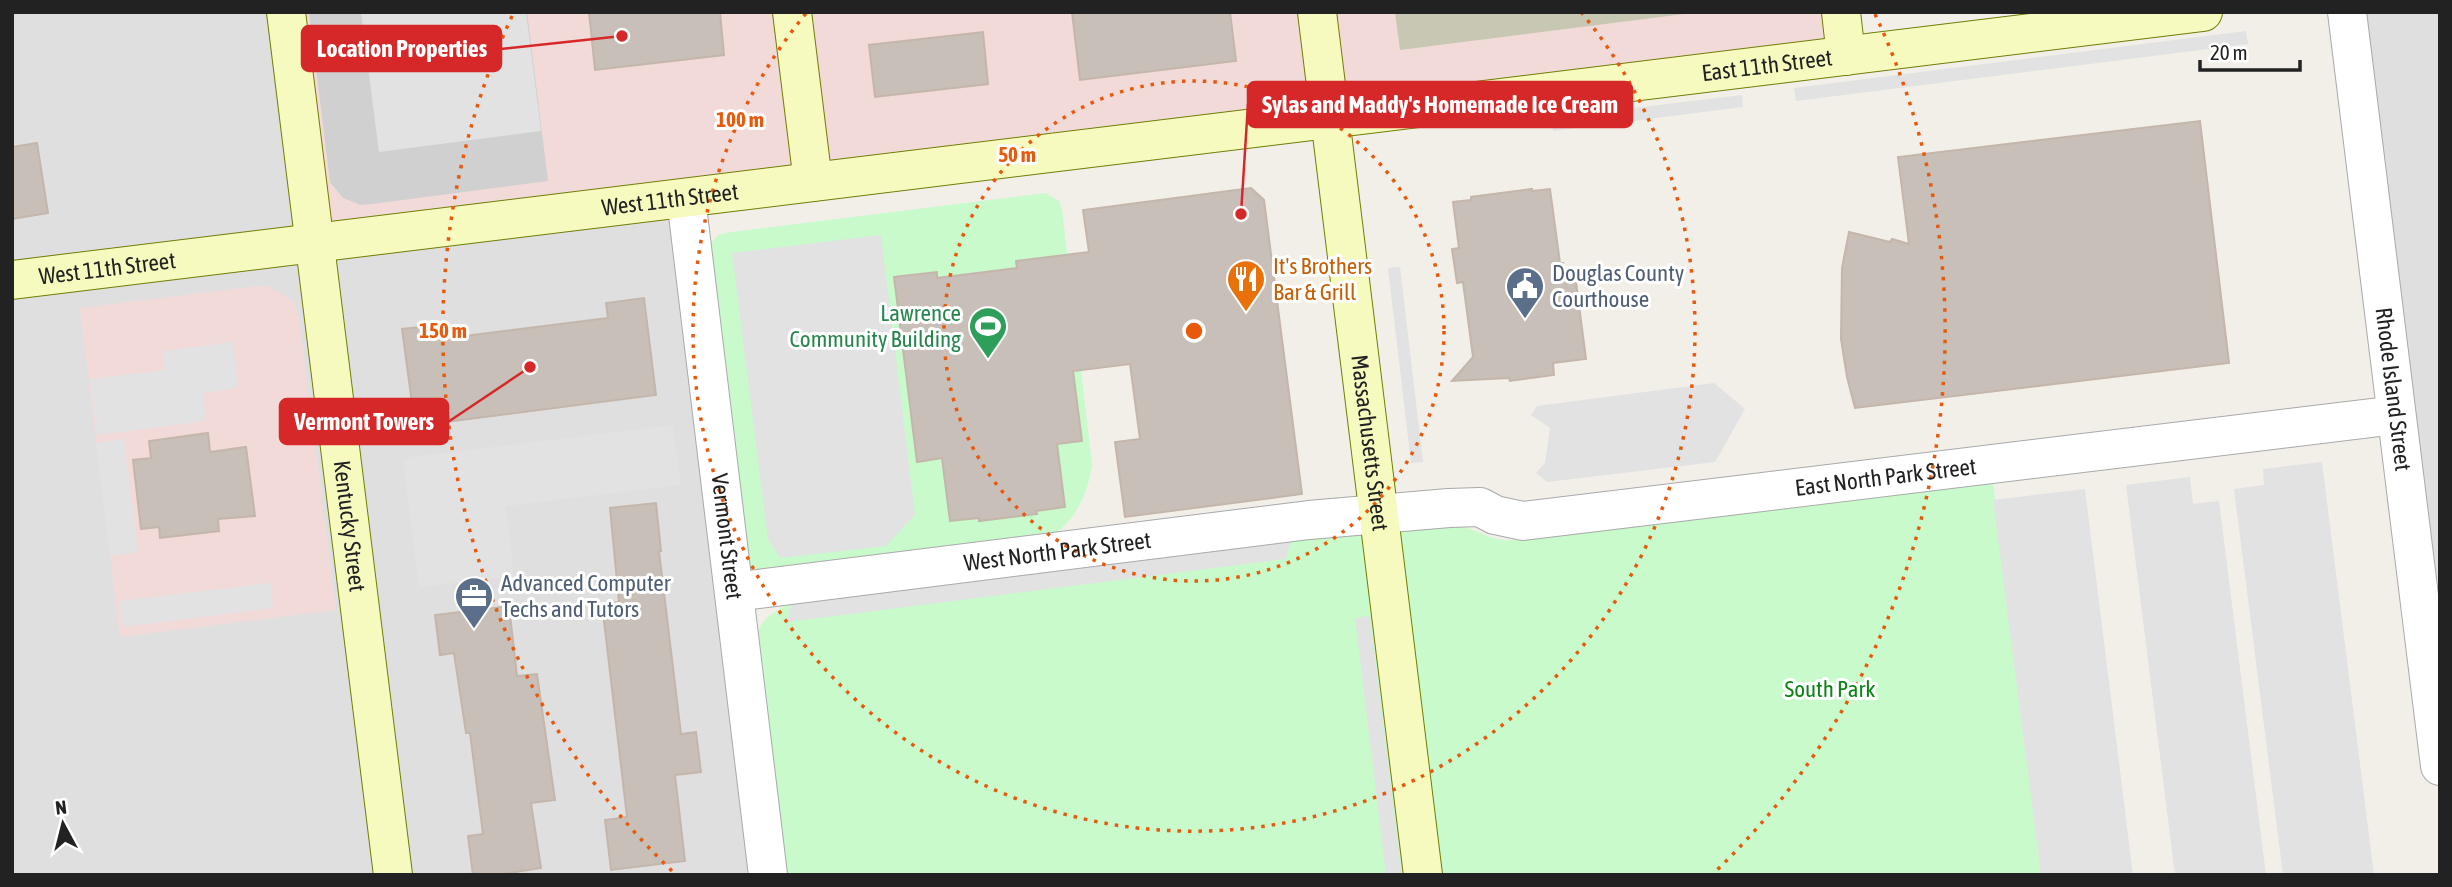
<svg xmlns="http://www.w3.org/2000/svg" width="2452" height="887" font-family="'Asap Condensed',sans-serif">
	<rect width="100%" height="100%" fill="#f2efe9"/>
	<g fill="#e0dfdf">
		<path d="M 12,12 L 286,12 L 686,198 L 768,875 L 12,875 Z"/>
		<path d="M 2347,12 L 2440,12 L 2440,766 Z"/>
	</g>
	<g fill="#f2dad9">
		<path d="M 286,12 L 1841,12 L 1846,56 L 315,244 Z"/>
		<path d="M 259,286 L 268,286 L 287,297 L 294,302 L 299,317 L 336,610 L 120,637 L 80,308 Z"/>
	</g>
	<path fill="#d0d0d0" d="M 309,12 L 527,12 L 548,181 L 372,204 L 361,205 L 343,198 L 330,182 Z"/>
	<path fill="#c7c7b4" d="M 1395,12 L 1700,12 L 1400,50 Z"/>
	<g fill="#c8facc">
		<path d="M 1046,193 L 1059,201 L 1062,209 L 1092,464 C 1088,492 1078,516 1055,534 L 758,571 L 750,565 L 746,557 L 708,247 L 717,236 L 724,233 Z"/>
		<path d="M 1993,482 L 2041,875 L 785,875 L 757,636 C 760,619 773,613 787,605 L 1306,538 L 1460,526 C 1483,531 1490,542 1516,540 Z"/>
	</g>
	<g fill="#e2e2e2">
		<path d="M 361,12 L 526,12 L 541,131 L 379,152 Z"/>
		<path d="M 2246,31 L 2248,44 L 1796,101 L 1794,88 Z"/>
		<path d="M 1742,95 L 1743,107 L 1553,131 L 1551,118 Z"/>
		<path d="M 881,235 L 915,515 L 886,546 L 781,558 L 768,540 L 732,253 Z"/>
		<path d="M 1400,267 L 1423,462 L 1411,463 L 1388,268 Z"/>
		<path d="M 233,342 L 238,388 L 203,393 L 206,421 L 97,435 L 90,379 L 165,370 L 163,351 Z"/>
		<path d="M 1714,383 L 1745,409 L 1715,462 L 1547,482 L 1536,473 L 1545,463 L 1550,428 L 1531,415 L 1537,406 Z"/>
		<path d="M 673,425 L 681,485 L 506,506 L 514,576 L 419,587 L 403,458 Z"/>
		<path d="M 124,439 L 138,552 L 110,556 L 96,443 Z"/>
		<path d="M 2322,462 L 2374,875 L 2283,875 L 2234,489 L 2264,485 L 2263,469 Z"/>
		<path d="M 2190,477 L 2193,504 L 2219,501 L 2266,875 L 2175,875 L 2126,485 Z"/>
		<path d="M 2085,489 L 2133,875 L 2041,875 L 1993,500 Z"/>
		<path d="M 1292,537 L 1286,559 L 787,622 L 793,598 Z"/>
		<path d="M 271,583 L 273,608 L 123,627 L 119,601 Z"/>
		<path d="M 1370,616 L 1402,875 L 1386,875 L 1355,618 Z"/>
	</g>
	<g fill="#c7bfb8" stroke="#c4b6ab" stroke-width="2">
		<path d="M 589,12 L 720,12 L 724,55 L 595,70 Z"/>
		<path d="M 1072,12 L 1230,12 L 1236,61 L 1080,80 Z"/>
		<path d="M 983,32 L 988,84 L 875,97 L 869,45 Z"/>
		<path d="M 2200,121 L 2229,363 L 1855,408 L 1847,377 L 1841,339 L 1842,268 L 1849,232 L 1890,242 L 1892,239 L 1909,244 L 1898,157 Z"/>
		<path d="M 37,143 L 48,213 L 12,219 L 12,147 Z"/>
		<path d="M 1251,188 L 1264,200 L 1302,494 L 1125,517 L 1115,442 L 1140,439 L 1130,364 L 1073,371 L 1082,441 L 1057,444 L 1065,507 L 1036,511 L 1037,514 L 979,521 L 979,518 L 950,521 L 942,458 L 917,462 L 894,277 L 937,272 L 937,278 L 1017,268 L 1016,261 L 1089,252 L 1083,210 Z"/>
		<path d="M 1532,189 L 1532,191 L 1550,189 L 1560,263 L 1563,263 L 1566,283 L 1576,282 L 1586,359 L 1553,363 L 1554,375 L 1510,381 L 1509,378 L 1452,381 L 1473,357 L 1463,282 L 1457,283 L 1452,249 L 1459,248 L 1453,202 L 1471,200 L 1471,197 Z"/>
		<path d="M 644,298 L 656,395 L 415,426 L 402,329 L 439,325 L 441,339 L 608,318 L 606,303 Z"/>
		<path d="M 208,433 L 210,452 L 246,447 L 255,516 L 218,519 L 219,531 L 160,538 L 159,527 L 141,529 L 133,460 L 151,458 L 149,441 Z"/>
		<path d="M 656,503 L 661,551 L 659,551 L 681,734 L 696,732 L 701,772 L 675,775 L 685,861 L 611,870 L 605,820 L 627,817 L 602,604 L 619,602 L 610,508 Z"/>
		<path d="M 509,606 L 517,676 L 537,674 L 555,800 L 531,803 L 541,868 L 497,875 L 473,875 L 468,836 L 483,834 L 470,733 L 466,733 L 454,653 L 440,655 L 435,615 Z"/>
	</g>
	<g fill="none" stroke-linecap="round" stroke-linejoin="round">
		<defs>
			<g id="street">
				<path id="s1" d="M 2347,12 L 2440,766"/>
				<path id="s2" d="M 686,198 L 768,875"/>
				<path id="s3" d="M 734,592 L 1309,520 L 1449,508 L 1480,507 L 1495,515 L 1523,521 L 2396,415"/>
			</g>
			<g id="secondary">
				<path id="s4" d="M 286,12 L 393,875"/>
				<path d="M 792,12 L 813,182"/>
				<path id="s5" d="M 1317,12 L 1423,875"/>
				<path d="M 1841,12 L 1846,56"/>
				<path id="s6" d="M 12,280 L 2203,12"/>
			</g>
		</defs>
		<use href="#street" stroke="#a9a9a9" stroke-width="40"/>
		<use href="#secondary" stroke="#707d05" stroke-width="40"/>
		<use href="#street" stroke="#fff" stroke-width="38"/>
		<use href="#secondary" stroke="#f7fabf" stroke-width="38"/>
	</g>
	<g fill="none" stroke="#e8590c" stroke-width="3.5" stroke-dasharray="3.5 7">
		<circle cx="1194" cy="331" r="250"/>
		<path d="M1581 12A501 501 0 1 1 807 12"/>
		<path d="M672 871A751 751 0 0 1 513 14M1875 14A751 751 0 0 1 1716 871"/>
	</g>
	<defs>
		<symbol id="restaurant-pin" viewBox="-11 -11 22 30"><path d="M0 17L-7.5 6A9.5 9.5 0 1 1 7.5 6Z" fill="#e8710a" stroke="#fff"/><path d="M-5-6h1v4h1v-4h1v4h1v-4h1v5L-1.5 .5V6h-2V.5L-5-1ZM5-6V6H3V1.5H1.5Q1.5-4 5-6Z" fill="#fff"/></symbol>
		<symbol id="civic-pin" viewBox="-11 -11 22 30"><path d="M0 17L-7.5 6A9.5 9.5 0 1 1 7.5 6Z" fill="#5c6f8a" stroke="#fff"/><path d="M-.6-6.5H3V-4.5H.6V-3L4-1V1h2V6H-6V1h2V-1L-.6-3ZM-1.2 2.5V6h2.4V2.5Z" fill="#fff"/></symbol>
		<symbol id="stadium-pin" viewBox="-11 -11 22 30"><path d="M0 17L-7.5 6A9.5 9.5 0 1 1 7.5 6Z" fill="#2e9e5b" stroke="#fff"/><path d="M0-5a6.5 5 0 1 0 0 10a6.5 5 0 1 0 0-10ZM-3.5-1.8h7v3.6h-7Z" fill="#fff"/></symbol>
		<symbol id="office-pin" viewBox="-11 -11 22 30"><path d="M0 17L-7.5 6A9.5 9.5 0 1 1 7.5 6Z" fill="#5c6f8a" stroke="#fff"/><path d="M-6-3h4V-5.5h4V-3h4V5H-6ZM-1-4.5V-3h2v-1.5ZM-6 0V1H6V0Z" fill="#fff"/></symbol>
	</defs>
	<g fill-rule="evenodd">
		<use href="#restaurant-pin" x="1224" y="257" width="44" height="60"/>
		<use href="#civic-pin" x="1503" y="264" width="44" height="60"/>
		<use href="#stadium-pin" x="966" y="304" width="44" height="60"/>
		<use href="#office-pin" x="452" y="574" width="44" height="60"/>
	</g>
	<g text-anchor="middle" stroke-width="6" stroke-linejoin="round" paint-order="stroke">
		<g font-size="23" fill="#222" stroke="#fff">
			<text dy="8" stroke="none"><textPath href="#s6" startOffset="1768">East 11th Street</textPath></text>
			<text dy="8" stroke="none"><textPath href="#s6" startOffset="663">West 11th Street</textPath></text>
			<text dy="8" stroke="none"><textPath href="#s6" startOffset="96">West 11th Street</textPath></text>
			<text dy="8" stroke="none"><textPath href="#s1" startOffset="380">Rhode Island Street</textPath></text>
			<text dy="8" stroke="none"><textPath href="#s5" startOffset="434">Massachusetts Street</textPath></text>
			<text dy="8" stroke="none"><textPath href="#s3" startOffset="1162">East North Park Street</textPath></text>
			<text dy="8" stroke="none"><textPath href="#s4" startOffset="518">Kentucky Street</textPath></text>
			<text dy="8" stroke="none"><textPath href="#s2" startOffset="341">Vermont Street</textPath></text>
			<text dy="8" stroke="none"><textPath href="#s3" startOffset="326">West North Park Street</textPath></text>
		</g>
		<g font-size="23" fill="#c56008" stroke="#fff" text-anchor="start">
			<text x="1273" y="274">It's Brothers<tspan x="1273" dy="26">Bar &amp; Grill</tspan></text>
		</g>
		<g font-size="23" fill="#4e5e75" stroke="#fff" text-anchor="start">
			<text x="1552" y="281">Douglas County<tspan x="1552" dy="26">Courthouse</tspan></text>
			<text x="501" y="591">Advanced Computer<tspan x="501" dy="26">Techs and Tutors</tspan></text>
		</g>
		<g font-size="23" fill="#27864d" stroke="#fff" text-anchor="end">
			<text x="961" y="321">Lawrence<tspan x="961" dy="26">Community Building</tspan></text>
		</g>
		<g font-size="23" fill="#0c8416" stroke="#fff">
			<text x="1830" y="697">South Park</text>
		</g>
	</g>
	<circle cx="1194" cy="331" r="10" fill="#e8590c" stroke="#fff" stroke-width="3.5"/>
	<g font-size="21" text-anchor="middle" font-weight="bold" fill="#e8590c" stroke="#fff" stroke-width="6" stroke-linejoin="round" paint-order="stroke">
		<text x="740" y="127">100 m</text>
		<text x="1017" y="162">50 m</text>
		<text x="443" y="338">150 m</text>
	</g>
	<path fill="none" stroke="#d62828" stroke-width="2.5" d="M622 36L501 49M1241 214L1248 104M530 367L448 422"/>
	<g fill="#d62828" stroke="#fff" stroke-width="2.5">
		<circle cx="622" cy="36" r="7"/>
		<circle cx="1241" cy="214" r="7"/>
		<circle cx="530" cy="367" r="7"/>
	</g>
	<g fill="#d62828" stroke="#d62828" stroke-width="2.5">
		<rect x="302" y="26" width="199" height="45" rx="7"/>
		<rect x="1248" y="82" width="384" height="45" rx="7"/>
		<rect x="280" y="399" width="168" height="45" rx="7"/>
	</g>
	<g font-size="24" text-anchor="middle" font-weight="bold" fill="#fff">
		<text x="402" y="57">Location Properties</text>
		<text x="1440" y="113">Sylas and Maddy's Homemade Ice Cream</text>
		<text x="364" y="430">Vermont Towers</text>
	</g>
	<rect width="2452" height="887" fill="none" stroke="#222222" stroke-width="28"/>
	<g transform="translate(63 824) rotate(353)" stroke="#ffffff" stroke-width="5" paint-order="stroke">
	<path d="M0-5L12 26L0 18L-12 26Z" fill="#222222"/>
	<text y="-10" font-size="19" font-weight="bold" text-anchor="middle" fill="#222222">N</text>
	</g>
	<path d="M2200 60v10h100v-10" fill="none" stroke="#222222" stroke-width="3.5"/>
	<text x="2210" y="60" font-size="21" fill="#222222" stroke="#ffffff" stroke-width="5" paint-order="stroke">20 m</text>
</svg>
